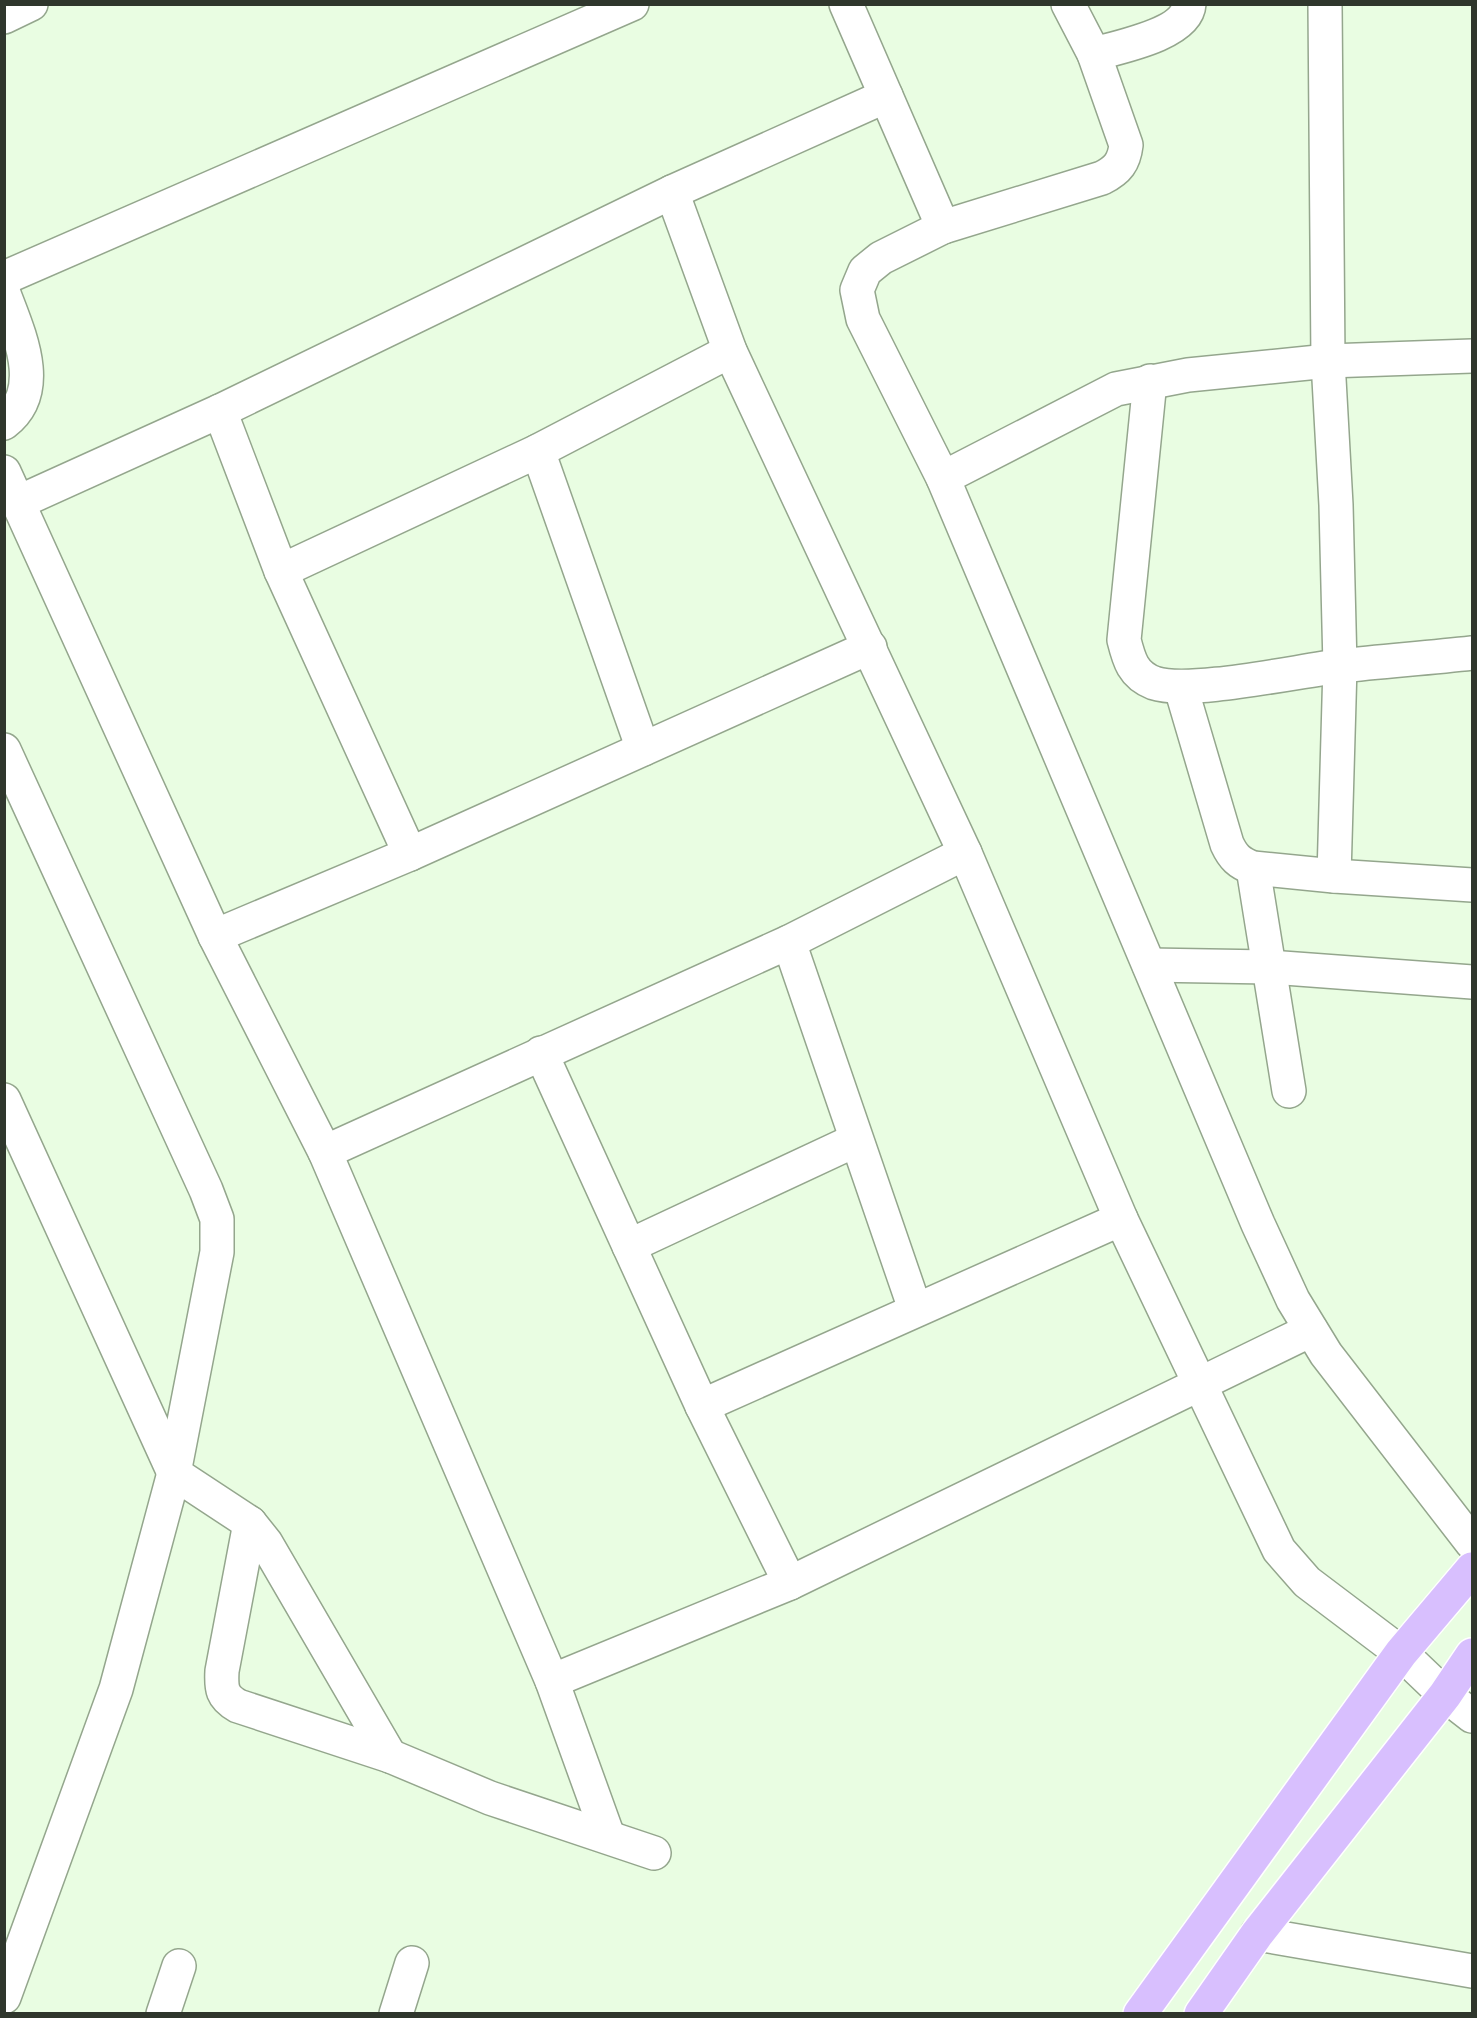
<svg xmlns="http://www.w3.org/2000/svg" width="1477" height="2018" font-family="'Public Sans',sans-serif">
	<rect width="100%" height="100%" fill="#e9fde2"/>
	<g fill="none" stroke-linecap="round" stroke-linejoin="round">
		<defs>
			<g id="minor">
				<path d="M 846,4 L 943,227"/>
				<path d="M 1068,4 L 1094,54 L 1126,145 C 1124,162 1118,170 1102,178 L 943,227 L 881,258 L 865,271 L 857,290 L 863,319 L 943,478 L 1258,1224 L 1293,1300 L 1326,1354 L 1472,1543"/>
				<path d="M 1325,4 L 1328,361 L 1336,505 L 1340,666 L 1334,876"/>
				<path d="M 4,17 L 31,4"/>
				<path d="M 1094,54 C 1119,47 1187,34 1189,4"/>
				<path d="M 672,192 L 730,351 L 965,853 L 1121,1219 L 1279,1550 L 1307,1582 L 1401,1653 L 1445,1695 L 1472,1716"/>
				<path d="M 4,278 L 632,4"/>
				<path d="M 4,294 C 19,334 46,391 4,423"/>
				<path d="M 1150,381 L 1124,640 C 1129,660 1133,675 1154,683 C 1189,695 1297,671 1340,666 C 1384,661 1428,658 1472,653"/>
				<path d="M 220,411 L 281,571 L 410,854"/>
				<path d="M 538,451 L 643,749"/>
				<path d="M 4,472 L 215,936 L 325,1152 L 552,1681 L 608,1836"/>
				<path d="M 943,478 L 1116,389 L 1188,375 L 1328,361 L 1472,356"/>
				<path d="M 19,502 L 220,411 L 672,192 L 886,96"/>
				<path d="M 281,571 L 538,451 L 730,351"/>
				<path d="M 1181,688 L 1227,844 C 1233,857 1239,863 1253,868 L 1334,876 L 1472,885"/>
				<path d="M 4,750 L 206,1190 L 217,1219 L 217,1252 L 174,1473 L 116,1689 L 4,1997"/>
				<path d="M 1253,868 L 1289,1091"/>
				<path d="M 215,936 L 410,854 L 870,647"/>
				<path d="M 789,942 L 915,1309"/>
				<path d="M 1149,965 L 1269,967 L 1472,982"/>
				<path d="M 541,1053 L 702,1406 L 790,1583"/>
				<path d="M 4,1100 L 174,1473 L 250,1523 L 266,1543 L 390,1756"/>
				<path d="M 325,1152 L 789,942 L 965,853"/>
				<path d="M 629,1246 L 856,1140"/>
				<path d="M 702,1406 L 1121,1219"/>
				<path d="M 250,1523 L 222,1671 C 221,1689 222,1697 238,1706 L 390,1756 L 490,1798 L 654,1853"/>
				<path d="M 552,1681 L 790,1583 L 1311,1330"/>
				<path d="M 1257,1934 L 1472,1971"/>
				<path d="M 163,2014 L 179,1966"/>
				<path d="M 396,2014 L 412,1963"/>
			</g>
			<g id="major">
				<path d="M 1140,2014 L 1401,1653 L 1472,1569"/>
				<path d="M 1201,2014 L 1257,1934 L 1445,1695 L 1472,1655"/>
			</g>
		</defs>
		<use href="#minor" stroke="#94a68d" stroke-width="36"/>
		<use href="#major" stroke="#fff" stroke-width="36"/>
		<use href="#minor" stroke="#fff" stroke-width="33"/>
		<use href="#major" stroke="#d8bffe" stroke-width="33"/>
	</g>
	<rect width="1477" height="2018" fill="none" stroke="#2f362c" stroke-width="12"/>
</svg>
